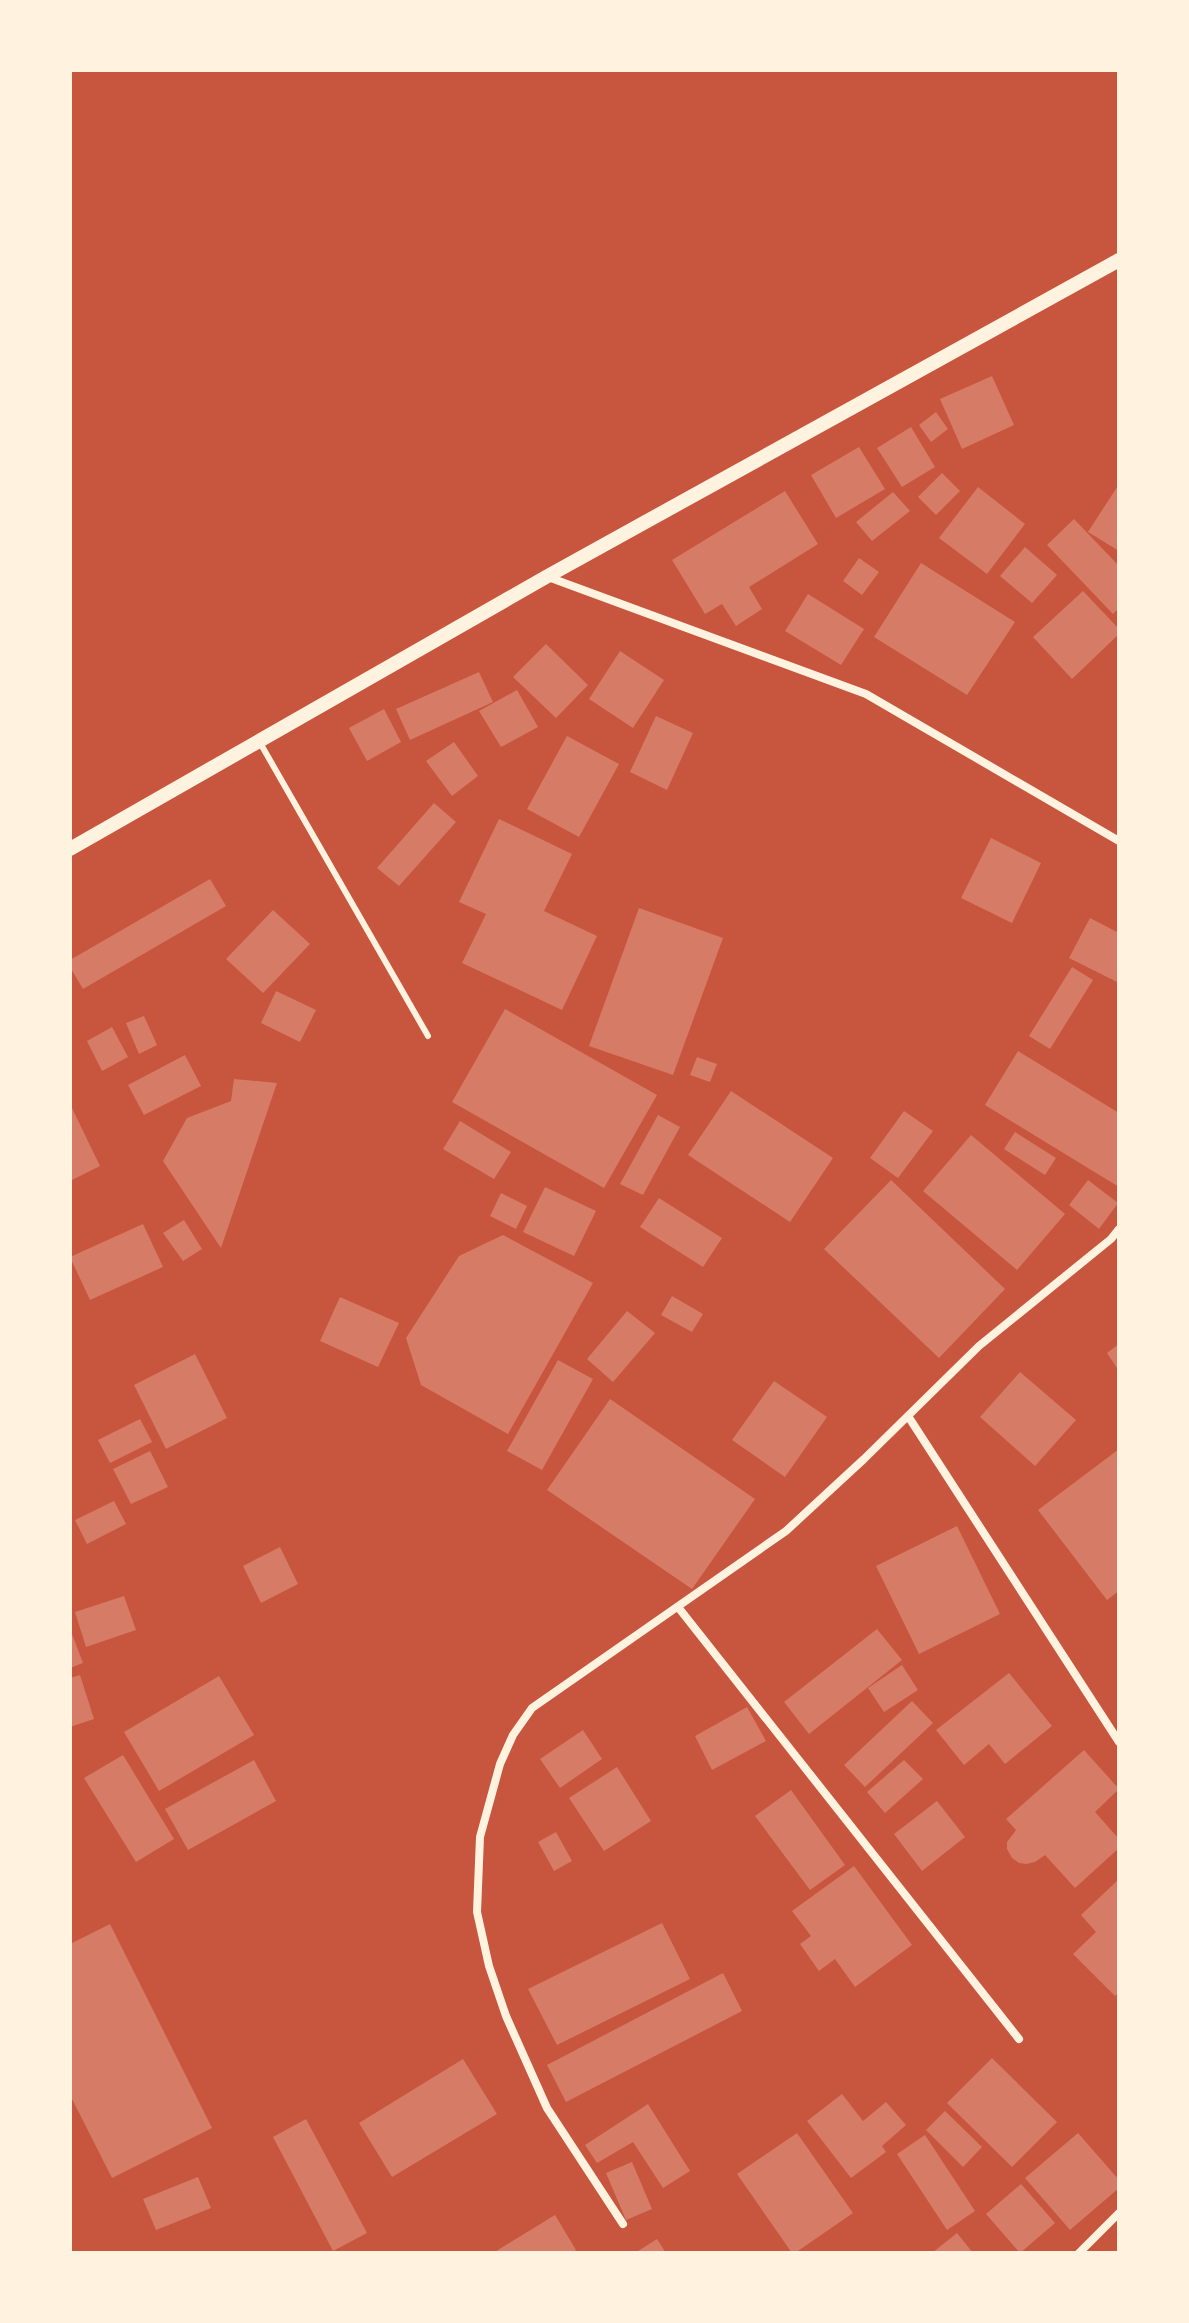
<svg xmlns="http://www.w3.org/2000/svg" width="1189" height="2323" font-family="'PT Serif',serif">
	<rect width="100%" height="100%" fill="#c8553d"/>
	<g fill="#d67c66">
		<path d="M 992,376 L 1014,425 L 962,449 L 940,399 Z"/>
		<path d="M 936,412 L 948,429 L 931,442 L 919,425 Z"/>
		<path d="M 911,427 L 935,467 L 902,487 L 877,448 Z"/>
		<path d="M 859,447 L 885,489 L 836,518 L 811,475 Z"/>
		<path d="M 942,473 L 960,491 L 936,515 L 918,497 Z"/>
		<path d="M 1119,484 L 1119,551 L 1088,532 Z"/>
		<path d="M 978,487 L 1025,524 L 987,574 L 939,538 Z"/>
		<path d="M 785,491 L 818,544 L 749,587 L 762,609 L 736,626 L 722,604 L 705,614 L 672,560 Z"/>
		<path d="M 893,492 L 910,511 L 872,541 L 856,522 Z"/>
		<path d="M 1074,519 L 1119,566 L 1119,608 L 1113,614 L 1047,545 Z"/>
		<path d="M 1025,547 L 1057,575 L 1032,603 L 1000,576 Z"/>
		<path d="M 859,558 L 879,572 L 862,595 L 843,581 Z"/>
		<path d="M 921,563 L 1015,622 L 967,695 L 874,637 Z"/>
		<path d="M 1083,591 L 1119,629 L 1119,634 L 1072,679 L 1033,637 Z"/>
		<path d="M 808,594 L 864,629 L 841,665 L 785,631 Z"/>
		<path d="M 546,644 L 588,685 L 556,718 L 513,677 Z"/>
		<path d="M 620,651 L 664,680 L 633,728 L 589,699 Z"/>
		<path d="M 479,672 L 493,702 L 410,740 L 396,709 Z"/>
		<path d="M 517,690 L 538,727 L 501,747 L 479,711 Z"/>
		<path d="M 384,709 L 401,742 L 367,761 L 349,728 Z"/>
		<path d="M 656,716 L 693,733 L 667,790 L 630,772 Z"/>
		<path d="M 567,736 L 619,764 L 579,837 L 527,809 Z"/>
		<path d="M 454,742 L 478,776 L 452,796 L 426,761 Z"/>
		<path d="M 434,803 L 456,822 L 399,886 L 377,868 Z"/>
		<path d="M 499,819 L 572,854 L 544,911 L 597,936 L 562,1010 L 462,963 L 486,914 L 459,902 Z"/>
		<path d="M 991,838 L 1041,863 L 1012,923 L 961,898 Z"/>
		<path d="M 210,879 L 226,906 L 83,989 L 70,967 L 70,960 Z"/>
		<path d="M 639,908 L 723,938 L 673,1075 L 589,1046 Z"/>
		<path d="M 273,910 L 310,944 L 263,993 L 226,959 Z"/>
		<path d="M 1090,918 L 1119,933 L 1119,983 L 1069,958 Z"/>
		<path d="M 1072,967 L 1093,980 L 1050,1049 L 1029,1036 Z"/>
		<path d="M 276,991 L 316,1010 L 300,1042 L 261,1023 Z"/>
		<path d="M 505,1009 L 657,1095 L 604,1188 L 452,1102 Z"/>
		<path d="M 144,1016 L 157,1045 L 139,1054 L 126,1023 Z"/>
		<path d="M 112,1027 L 128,1057 L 102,1071 L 87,1041 Z"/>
		<path d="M 1018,1051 L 1119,1113 L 1119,1187 L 985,1105 Z"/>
		<path d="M 185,1055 L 201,1086 L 144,1115 L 128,1085 Z"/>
		<path d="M 697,1057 L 717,1064 L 710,1082 L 690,1075 Z"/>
		<path d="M 234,1079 L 277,1083 L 221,1248 L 163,1161 L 187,1118 L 231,1101 Z"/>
		<path d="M 731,1091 L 833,1158 L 790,1222 L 688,1155 Z"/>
		<path d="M 70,1104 L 100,1166 L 70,1181 Z"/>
		<path d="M 904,1111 L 933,1131 L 898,1178 L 870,1158 Z"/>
		<path d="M 658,1115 L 680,1127 L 643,1195 L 620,1184 Z"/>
		<path d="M 460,1121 L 511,1152 L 494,1179 L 443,1149 Z"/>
		<path d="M 1015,1132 L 1056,1158 L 1045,1175 L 1004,1149 Z"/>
		<path d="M 971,1135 L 1065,1214 L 1017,1270 L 923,1191 Z"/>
		<path d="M 891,1180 L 1005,1289 L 939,1358 L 824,1249 Z"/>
		<path d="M 1088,1180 L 1118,1203 L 1099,1229 L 1069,1205 Z"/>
		<path d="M 545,1187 L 596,1211 L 574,1256 L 523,1232 Z"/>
		<path d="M 501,1193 L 527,1206 L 516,1229 L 490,1216 Z"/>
		<path d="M 659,1198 L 722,1238 L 703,1267 L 640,1227 Z"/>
		<path d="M 184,1220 L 202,1249 L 183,1261 L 163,1233 Z"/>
		<path d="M 143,1224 L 163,1267 L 90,1300 L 70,1257 Z"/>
		<path d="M 503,1235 L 593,1283 L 508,1434 L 421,1385 L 406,1338 L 459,1256 Z"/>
		<path d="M 672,1296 L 703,1314 L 692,1332 L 661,1315 Z"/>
		<path d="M 340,1297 L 399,1323 L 378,1367 L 320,1341 Z"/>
		<path d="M 627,1311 L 655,1333 L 613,1382 L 587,1359 Z"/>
		<path d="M 1119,1344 L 1119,1371 L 1107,1353 Z"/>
		<path d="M 195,1354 L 227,1418 L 166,1449 L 134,1385 Z"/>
		<path d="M 558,1360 L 593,1379 L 542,1470 L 507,1451 Z"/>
		<path d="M 1020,1372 L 1076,1420 L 1035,1466 L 980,1417 Z"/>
		<path d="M 774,1381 L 827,1417 L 785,1477 L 732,1440 Z"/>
		<path d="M 610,1399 L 755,1499 L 692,1589 L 547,1490 Z"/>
		<path d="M 140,1419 L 152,1442 L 110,1463 L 98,1440 Z"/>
		<path d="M 1119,1449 L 1119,1591 L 1107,1600 L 1038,1510 Z"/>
		<path d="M 150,1451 L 168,1487 L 131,1504 L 113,1469 Z"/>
		<path d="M 114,1501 L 126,1524 L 87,1544 L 75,1520 Z"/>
		<path d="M 957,1526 L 1000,1614 L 919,1654 L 876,1566 Z"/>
		<path d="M 280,1547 L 298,1584 L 261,1603 L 243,1566 Z"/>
		<path d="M 124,1596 L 136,1630 L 86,1647 L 75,1612 Z"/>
		<path d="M 70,1629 L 83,1663 L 70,1668 Z"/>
		<path d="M 877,1629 L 902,1660 L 809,1734 L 784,1702 Z"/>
		<path d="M 902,1665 L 918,1690 L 884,1712 L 868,1688 Z"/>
		<path d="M 1009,1673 L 1052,1726 L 1005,1764 L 989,1744 L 964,1765 L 936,1730 Z"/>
		<path d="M 80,1675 L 94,1719 L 70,1727 L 70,1678 Z"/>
		<path d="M 219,1676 L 254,1735 L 159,1791 L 124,1732 Z"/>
		<path d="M 912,1701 L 933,1723 L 865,1787 L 844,1765 Z"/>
		<path d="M 747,1707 L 766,1741 L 712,1770 L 695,1736 Z"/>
		<path d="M 583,1730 L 602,1759 L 560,1788 L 540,1759 Z"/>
		<path d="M 1084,1750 L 1119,1789 L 1095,1812 L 1119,1839 L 1119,1848 L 1075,1888 L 1045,1855 L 1035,1862 L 1026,1864 L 1019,1863 L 1012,1858 L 1007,1849 L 1007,1842 L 1016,1830 L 1006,1819 Z"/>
		<path d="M 123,1755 L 174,1839 L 136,1862 L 84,1778 Z"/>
		<path d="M 254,1760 L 276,1801 L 188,1850 L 165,1809 Z"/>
		<path d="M 904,1760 L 923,1779 L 885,1813 L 867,1792 Z"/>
		<path d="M 617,1767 L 651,1821 L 604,1851 L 569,1798 Z"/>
		<path d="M 791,1790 L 845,1865 L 810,1890 L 755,1816 Z"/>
		<path d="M 937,1801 L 965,1837 L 922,1871 L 894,1834 Z"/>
		<path d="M 556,1832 L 572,1861 L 554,1871 L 538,1842 Z"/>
		<path d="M 854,1866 L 912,1945 L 855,1987 L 835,1959 L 819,1971 L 800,1944 L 811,1936 L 792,1911 Z"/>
		<path d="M 1119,1879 L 1119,1992 L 1115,1996 L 1073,1954 L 1096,1932 L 1081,1915 Z"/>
		<path d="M 662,1923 L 690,1979 L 557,2045 L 528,1989 Z"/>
		<path d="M 110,1924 L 212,2128 L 112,2178 L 70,2095 L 70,1944 Z"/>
		<path d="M 723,1973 L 742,2011 L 566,2102 L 547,2065 Z"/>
		<path d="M 992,2058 L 1057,2122 L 1012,2167 L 947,2103 Z"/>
		<path d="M 463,2059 L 497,2114 L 392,2177 L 359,2123 Z"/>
		<path d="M 842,2094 L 863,2121 L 886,2102 L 906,2125 L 882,2146 L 886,2152 L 851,2178 L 807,2121 Z"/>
		<path d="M 648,2104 L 690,2171 L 663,2188 L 633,2142 L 597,2163 L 585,2145 Z"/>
		<path d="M 945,2111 L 982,2147 L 963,2167 L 926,2130 Z"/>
		<path d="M 306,2119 L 367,2233 L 333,2251 L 273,2137 Z"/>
		<path d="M 797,2133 L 853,2213 L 795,2253 L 792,2253 L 737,2174 Z"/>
		<path d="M 1078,2133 L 1119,2180 L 1119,2188 L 1070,2230 L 1025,2178 Z"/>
		<path d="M 925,2135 L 975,2211 L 947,2230 L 897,2154 Z"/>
		<path d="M 632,2162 L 652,2209 L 626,2220 L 606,2173 Z"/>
		<path d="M 198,2177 L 211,2208 L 156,2230 L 143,2199 Z"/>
		<path d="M 1021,2184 L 1055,2223 L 1020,2253 L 986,2214 Z"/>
		<path d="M 555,2215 L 576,2250 L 572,2253 L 493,2253 Z"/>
		<path d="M 957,2233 L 973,2253 L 932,2253 Z"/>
		<path d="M 657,2239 L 666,2253 L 635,2253 Z"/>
	</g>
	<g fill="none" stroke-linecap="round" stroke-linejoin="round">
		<path stroke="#fff3e0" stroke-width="6" d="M 259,741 L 428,1036"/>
		<g stroke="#fff3e0" stroke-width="8">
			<path d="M 548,577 L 866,694 L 1119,841"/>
			<path d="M 908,1416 L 1119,1742"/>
			<path d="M 678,1607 L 1019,2039"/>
			<path d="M 623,2224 L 547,2108 L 506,2016 L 489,1966 L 477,1912 L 480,1837 L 500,1764 L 513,1735 L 532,1708 L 786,1531 L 864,1459 L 979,1346 L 1111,1239 L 1119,1229"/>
			<path d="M 1079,2253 L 1119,2213"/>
		</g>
		<path stroke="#fff3e0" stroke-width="14" d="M 70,849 L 546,577 L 1119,260"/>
	</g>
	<rect width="1189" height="2323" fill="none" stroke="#fff3e0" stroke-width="144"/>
</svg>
